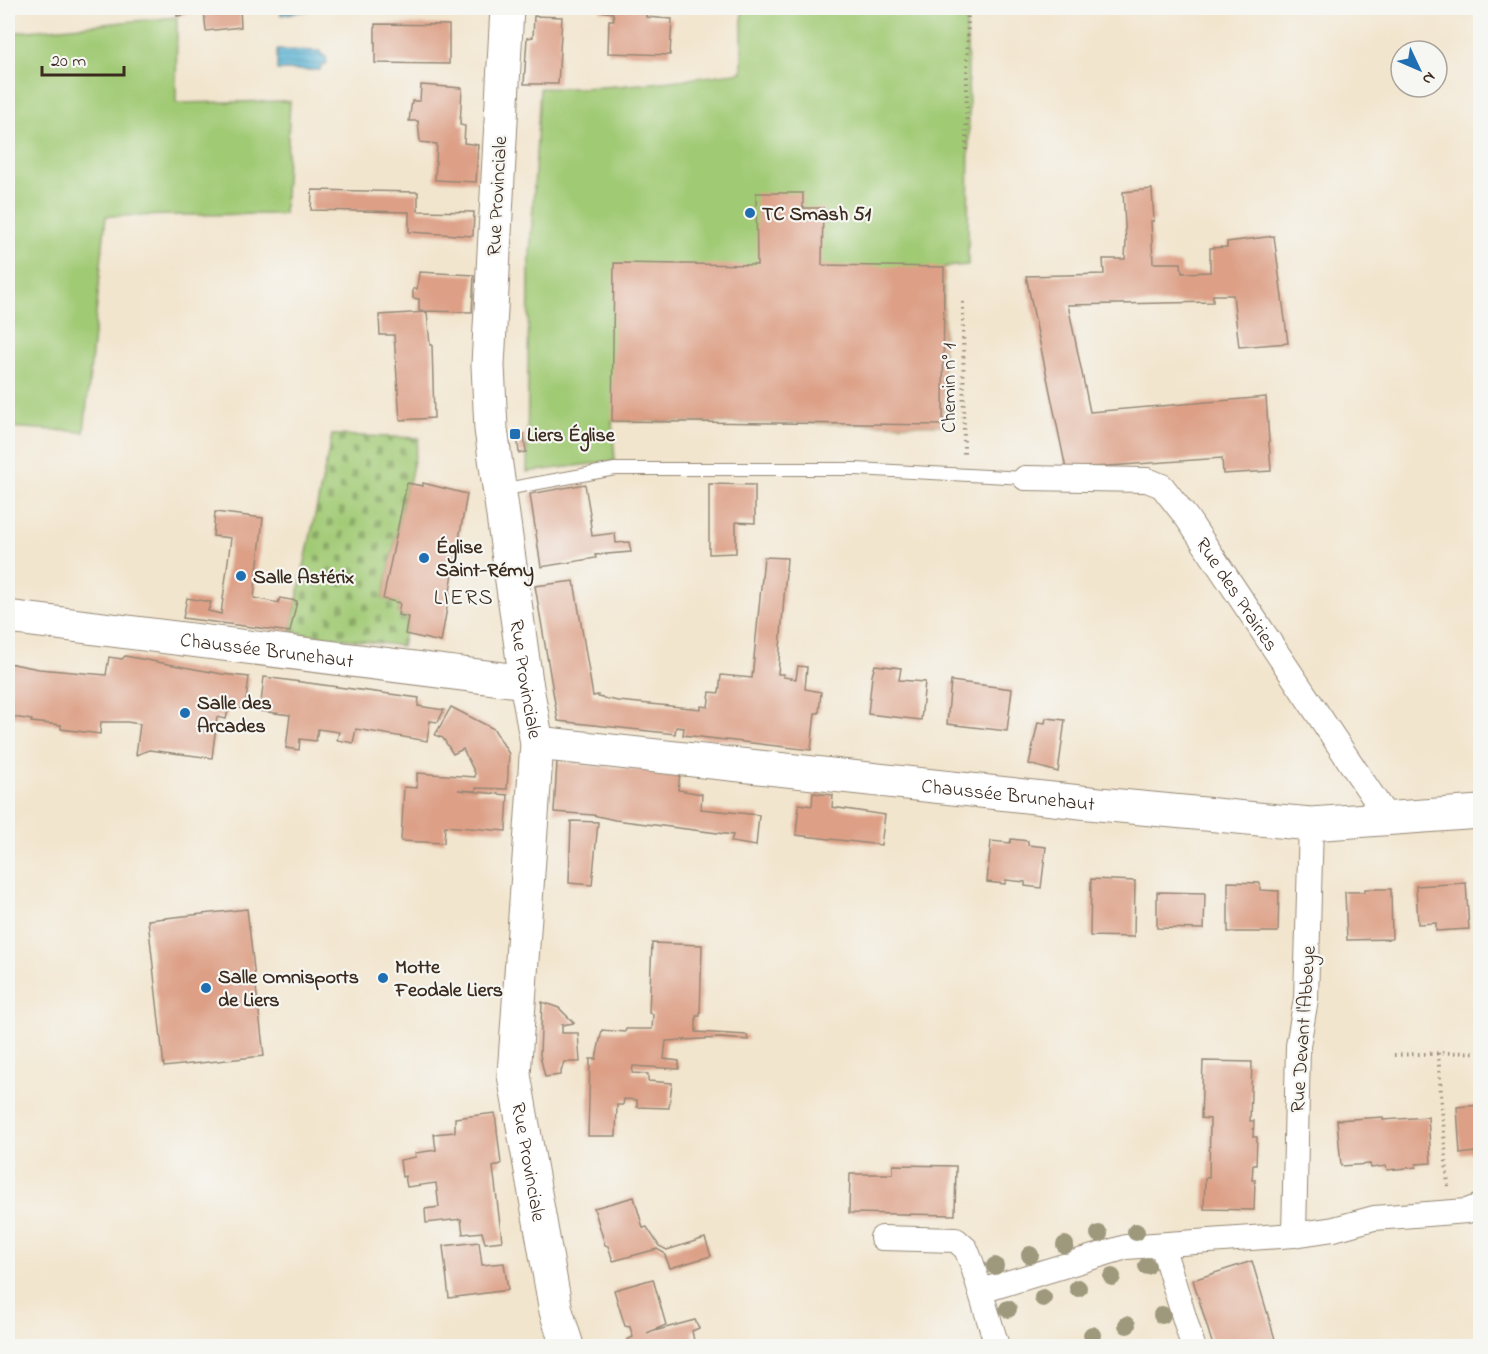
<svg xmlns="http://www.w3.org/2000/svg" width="1488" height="1354" font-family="'Indie Flower',sans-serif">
	<defs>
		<pattern id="cemetery-stones" width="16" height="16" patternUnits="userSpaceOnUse" patternTransform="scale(1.5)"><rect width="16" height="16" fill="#a1ca75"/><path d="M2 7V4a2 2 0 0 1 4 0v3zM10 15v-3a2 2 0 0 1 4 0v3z" fill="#84a45f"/></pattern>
		<pattern id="water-rules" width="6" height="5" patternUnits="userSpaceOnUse" patternTransform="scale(1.5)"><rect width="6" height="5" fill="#54b0d2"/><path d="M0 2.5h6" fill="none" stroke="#478faa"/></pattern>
	</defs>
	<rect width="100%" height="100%" fill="#f6f6f2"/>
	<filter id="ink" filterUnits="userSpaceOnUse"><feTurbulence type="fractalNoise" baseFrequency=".0167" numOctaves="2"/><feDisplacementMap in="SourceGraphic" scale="12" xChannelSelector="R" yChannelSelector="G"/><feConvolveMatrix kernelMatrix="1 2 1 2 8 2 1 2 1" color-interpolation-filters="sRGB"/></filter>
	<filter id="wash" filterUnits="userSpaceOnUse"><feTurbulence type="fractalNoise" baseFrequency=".008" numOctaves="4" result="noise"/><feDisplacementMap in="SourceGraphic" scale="24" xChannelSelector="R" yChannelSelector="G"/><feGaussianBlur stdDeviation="1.35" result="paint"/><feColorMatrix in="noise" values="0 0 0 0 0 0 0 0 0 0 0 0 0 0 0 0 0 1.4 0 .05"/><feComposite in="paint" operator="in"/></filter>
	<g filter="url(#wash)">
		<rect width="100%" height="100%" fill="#f2e5ce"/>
		<g fill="#a1ca75" stroke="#6e7a4a" stroke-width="1.5">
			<path d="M 742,8 L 966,8 L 969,112 L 968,265 L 944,267 L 943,425 L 612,421 L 615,461 L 527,472 L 529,272 L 540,88 C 608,90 674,81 742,72 Z"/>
			<path d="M 177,17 L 176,103 L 290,101 L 284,214 L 106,216 L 84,432 L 8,427 L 8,33 Z"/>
		</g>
		<path fill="url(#cemetery-stones)" stroke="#6e7a4a" stroke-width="1.5" d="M 332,435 L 419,438 L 409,483 L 407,483 L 383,599 L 400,603 L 398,614 L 408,617 L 402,646 L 290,632 Z"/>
		<g fill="url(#water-rules)" stroke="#486d78" stroke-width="1.5">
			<path d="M 280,8 L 310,8 L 310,10 L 281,15 Z"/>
			<path d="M 277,50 L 321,51 L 321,54 L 326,57 L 327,63 L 320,68 L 320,70 L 277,70 Z"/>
		</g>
		<g id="blocks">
			<g fill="#dda087">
				<path d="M 176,8 L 240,8 L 241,27 L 206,31 L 204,11 L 177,16 Z"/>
				<path d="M 600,8 L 647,8 L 646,17 L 672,19 L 670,55 L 608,53 L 609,20 L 614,20 L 613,13 L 600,11 Z"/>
				<path d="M 534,16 L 562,17 L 558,84 L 524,84 L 527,38 L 533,37 Z"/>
				<path d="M 375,24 L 449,25 L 449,64 L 375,63 Z"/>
				<path d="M 421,85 L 462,88 L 460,125 L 465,126 L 464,143 L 478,145 L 476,182 L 435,180 L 437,144 L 420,142 L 418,121 L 409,121 L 412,101 L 420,101 Z"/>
				<path d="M 1152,189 L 1154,221 L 1151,221 L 1153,263 L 1181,263 L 1182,273 L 1210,272 L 1210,248 L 1227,247 L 1227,242 L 1274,236 L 1288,343 L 1239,347 L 1233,295 L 1213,295 L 1213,302 L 1068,305 L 1090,412 L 1266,397 L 1271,471 L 1223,474 L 1222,458 L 1066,469 L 1026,276 L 1104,274 L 1103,259 L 1125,259 L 1126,241 L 1123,192 Z"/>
				<path d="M 312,190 L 418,192 L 418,211 L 474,212 L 473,236 L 409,232 L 409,212 L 311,210 Z"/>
				<path d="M 756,193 L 803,193 L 803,208 L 823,208 L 822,265 L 944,267 L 943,425 L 612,421 L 614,263 L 757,265 Z"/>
				<path d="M 419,272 L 474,275 L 472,312 L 419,311 L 419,299 L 413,298 L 413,289 L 417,289 Z"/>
				<path d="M 427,312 L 430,345 L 432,345 L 434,418 L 400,420 L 394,335 L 380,335 L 379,315 Z"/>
				<path d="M 524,434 L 526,452 L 519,453 L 517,435 Z"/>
				<path d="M 407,483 L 423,486 L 423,483 L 467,494 L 441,642 L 405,634 L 408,617 L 398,615 L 400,603 L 383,599 Z"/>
				<path d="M 585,484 L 591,520 L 590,520 L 592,536 L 615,533 L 616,543 L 629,542 L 631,552 L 595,555 L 596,558 L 541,567 L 530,494 Z"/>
				<path d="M 709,484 L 755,485 L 755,523 L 736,522 L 736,553 L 709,554 Z"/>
				<path d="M 215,512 L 263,518 L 254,598 L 278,603 L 280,598 L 297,601 L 290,632 L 183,618 L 187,598 L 211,602 L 208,611 L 221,614 L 231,538 L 213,536 Z"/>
				<path d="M 764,557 L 787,558 L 778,674 L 784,674 L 783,677 L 796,679 L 798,666 L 807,667 L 805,689 L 821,692 L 819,713 L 815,713 L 811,750 L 683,735 L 684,728 L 676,727 L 675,734 L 558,721 L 535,586 L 574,581 L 593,696 L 598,695 L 598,697 L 618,701 L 701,709 L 701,706 L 708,707 L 710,692 L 719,693 L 721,675 L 752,678 Z"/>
				<path d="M 125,656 L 222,674 L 249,677 L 245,709 L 229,707 L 226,719 L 217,717 L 212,758 L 149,750 L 136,755 L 140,724 L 127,722 L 101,722 L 100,734 L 61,729 L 61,725 L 31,722 L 32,720 L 8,716 L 8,663 L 39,669 L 106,675 L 109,657 L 122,659 Z"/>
				<path d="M 875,665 L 901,668 L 899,680 L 925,682 L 921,720 L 868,714 L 872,676 Z"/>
				<path d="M 264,677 L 419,698 L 418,706 L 444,710 L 438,722 L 430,721 L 427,741 L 356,729 L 353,743 L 337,740 L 339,732 L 318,729 L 316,741 L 300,739 L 299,750 L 286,748 L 290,715 L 260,711 Z"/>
				<path d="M 951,681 L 1012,689 L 1007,731 L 947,724 Z"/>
				<path d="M 451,707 L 494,729 L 509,754 L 507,789 L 476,788 L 476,791 L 458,790 L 508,795 L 506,831 L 445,826 L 444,843 L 401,841 L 404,787 L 417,788 L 417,773 L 475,777 L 475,773 L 463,749 L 453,754 L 443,738 L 435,735 Z"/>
				<path d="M 1046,718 L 1065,720 L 1058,772 L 1029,764 L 1038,722 L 1045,723 Z"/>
				<path d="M 557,762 L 680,774 L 678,790 L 702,794 L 701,809 L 759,815 L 756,846 L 731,842 L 733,835 L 615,820 L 593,815 L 554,812 Z"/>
				<path d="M 813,793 L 833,795 L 832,807 L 885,815 L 881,845 L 796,835 L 799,804 L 812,806 Z"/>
				<path d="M 571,821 L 598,822 L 592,885 L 569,883 Z"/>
				<path d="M 1011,839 L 1028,841 L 1028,845 L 1046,847 L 1041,888 L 1025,886 L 1025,882 L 1006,880 L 1005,884 L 987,882 L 991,841 L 1010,843 Z"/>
				<path d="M 1091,879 L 1135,881 L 1134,937 L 1090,936 Z"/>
				<path d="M 1228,882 L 1260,883 L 1260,890 L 1279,891 L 1278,932 L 1228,932 Z"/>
				<path d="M 1466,883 L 1469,929 L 1436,931 L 1436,923 L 1418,924 L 1416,886 Z"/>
				<path d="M 1365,889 L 1391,889 L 1392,939 L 1347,940 L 1345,892 L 1365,892 Z"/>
				<path d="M 1157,892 L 1205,893 L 1204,929 L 1157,928 Z"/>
				<path d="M 247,909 L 264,1056 L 164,1067 L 148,920 Z"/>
				<path d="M 652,943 L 702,945 L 700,1016 L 696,1016 L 696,1032 L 747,1035 L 748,1040 L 720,1038 L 666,1041 L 664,1059 L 679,1061 L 679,1069 L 633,1066 L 632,1073 L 648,1074 L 648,1081 L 672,1083 L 669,1108 L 637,1107 L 637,1100 L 624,1099 L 623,1105 L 617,1105 L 616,1136 L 588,1136 L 590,1059 L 596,1059 L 602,1030 L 625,1032 L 626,1029 L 652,1029 L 653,1014 L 649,1013 Z"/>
				<path d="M 542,1002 L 559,1008 L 574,1023 L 562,1025 L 562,1033 L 578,1033 L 580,1062 L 564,1062 L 560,1075 L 545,1077 L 540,1055 Z"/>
				<path d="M 1203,1061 L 1252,1062 L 1250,1121 L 1254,1121 L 1253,1137 L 1257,1137 L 1256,1165 L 1253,1165 L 1252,1180 L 1255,1180 L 1254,1210 L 1204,1209 L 1205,1178 L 1209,1178 L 1210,1119 L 1201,1118 Z"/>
				<path d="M 1480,1105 L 1480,1157 L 1476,1158 L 1475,1152 L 1460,1154 L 1457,1107 Z"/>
				<path d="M 495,1113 L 501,1164 L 493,1167 L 502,1241 L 485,1243 L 482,1232 L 463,1234 L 461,1219 L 426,1223 L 425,1209 L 439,1207 L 436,1183 L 407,1187 L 405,1176 L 402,1177 L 400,1160 L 416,1157 L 415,1153 L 436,1150 L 434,1134 L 455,1132 L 455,1118 Z"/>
				<path d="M 1383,1117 L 1383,1120 L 1428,1117 L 1431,1163 L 1416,1164 L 1416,1167 L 1387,1170 L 1386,1166 L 1371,1168 L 1370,1164 L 1341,1166 L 1337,1120 Z"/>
				<path d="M 893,1165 L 956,1166 L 955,1215 L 849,1213 L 850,1174 L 893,1174 Z"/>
				<path d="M 634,1197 L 643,1228 L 647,1227 L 659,1246 L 667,1250 L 705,1238 L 711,1256 L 670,1268 L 664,1253 L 657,1249 L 613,1261 L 608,1246 L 605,1245 L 594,1208 Z"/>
				<path d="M 479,1242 L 482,1265 L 504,1263 L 508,1290 L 449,1298 L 443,1246 Z"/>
				<path d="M 1252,1261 L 1277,1346 L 1213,1346 L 1193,1280 Z"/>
				<path d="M 653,1279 L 666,1325 L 647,1333 L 695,1320 L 699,1328 L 692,1331 L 695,1346 L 629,1346 L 627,1340 L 633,1337 L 630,1327 L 625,1326 L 614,1290 Z"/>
			</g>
		</g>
	</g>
	<g filter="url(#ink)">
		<use href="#blocks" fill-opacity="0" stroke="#968876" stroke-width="1.5"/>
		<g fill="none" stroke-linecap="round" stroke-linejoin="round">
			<defs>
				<path id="lane" d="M 500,490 L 615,469 L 856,469 L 1025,478"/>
				<g id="street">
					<path id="s1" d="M 1025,478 L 1147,480 L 1162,486 L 1187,518 L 1388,819"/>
					<path d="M 1311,824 L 1306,999 L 1298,1046 L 1294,1235 L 1334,1229 L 1374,1218 L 1467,1211 L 1480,1206"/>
					<path d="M 882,1238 L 956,1240 L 966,1249 L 972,1264 L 997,1346"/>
					<path d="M 1162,1245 L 1193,1346"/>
					<path d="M 981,1291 L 1126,1247 L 1294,1235"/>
				</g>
				<g id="secondary">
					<path id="s2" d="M 507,8 L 488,365 L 491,429 L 526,682 L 537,743 L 514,1075 L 556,1311 L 567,1346"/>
					<path id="s3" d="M 8,617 L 526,682"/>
					<path id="s4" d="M 537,743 L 1099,804 L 1311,824 L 1480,812"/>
				</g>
			</defs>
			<use href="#lane" stroke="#968876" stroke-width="14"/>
			<use href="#street" stroke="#968876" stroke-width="26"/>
			<use href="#secondary" stroke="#968876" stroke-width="35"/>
			<g stroke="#968876" stroke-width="4" stroke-dasharray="1.5 4.5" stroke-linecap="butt">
				<path d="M 966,150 L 968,8"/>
				<path d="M 963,302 L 964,456"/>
				<path d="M 1438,1053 L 1448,1187"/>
				<path d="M 1394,1055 L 1480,1052"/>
			</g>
			<use href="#lane" stroke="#fff" stroke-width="12"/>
			<use href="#street" stroke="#fff" stroke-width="24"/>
			<use href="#secondary" stroke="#fff" stroke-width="33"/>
		</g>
		<g fill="#9e997c">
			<circle cx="1136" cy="1232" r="9"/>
			<circle cx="1099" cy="1234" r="9"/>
			<circle cx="1065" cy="1245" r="9"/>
			<circle cx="1030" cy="1255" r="9"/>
			<circle cx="995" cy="1266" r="9"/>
			<circle cx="1147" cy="1266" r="9"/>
			<circle cx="1112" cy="1277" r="9"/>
			<circle cx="1078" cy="1288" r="9"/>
			<circle cx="1043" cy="1298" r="9"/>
			<circle cx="1008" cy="1309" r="9"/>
			<circle cx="1162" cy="1315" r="9"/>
			<circle cx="1127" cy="1325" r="9"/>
			<circle cx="1092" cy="1335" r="9"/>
		</g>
	</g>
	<g fill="#1f6fb2" stroke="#f6f6f2" stroke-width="2">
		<circle cx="750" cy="213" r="6"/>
		<rect x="509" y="428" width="12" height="12" rx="3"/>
		<circle cx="424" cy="558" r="6"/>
		<circle cx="241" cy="576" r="6"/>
		<circle cx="185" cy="713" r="6"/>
		<circle cx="383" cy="978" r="6"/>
		<circle cx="206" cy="988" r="6"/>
	</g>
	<g text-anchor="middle" stroke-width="4.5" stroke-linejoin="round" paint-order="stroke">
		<g font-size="20" fill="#3b2a1e" stroke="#f6f6f2">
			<text transform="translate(496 196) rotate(-87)" y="7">Rue Provinciale</text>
			<text transform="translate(948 388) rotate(-90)" y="7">Chemin n° 1</text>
			<text dy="7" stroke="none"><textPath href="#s1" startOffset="270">Rue des Prairies</textPath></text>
			<text dy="7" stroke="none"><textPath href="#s3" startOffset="261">Chaussée Brunehaut</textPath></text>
			<text dy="7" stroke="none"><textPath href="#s2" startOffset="674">Rue Provinciale</textPath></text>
			<text dy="7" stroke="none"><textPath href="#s4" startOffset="474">Chaussée Brunehaut</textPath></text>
			<text transform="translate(1302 1029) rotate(-86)" y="7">Rue Devant l'Abbeye</text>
			<text dy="7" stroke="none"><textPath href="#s2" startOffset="1160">Rue Provinciale</textPath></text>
		</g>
		<g font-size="20" font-weight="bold" fill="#3b2a1e" stroke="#f6f6f2" text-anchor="start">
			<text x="762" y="220">TC Smash 51</text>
			<text x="527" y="441">Liers Église</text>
			<text x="436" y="553">Église<tspan x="436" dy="23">Saint-Rémy</tspan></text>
			<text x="253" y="583">Salle Astérix</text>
			<text x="197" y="709">Salle des<tspan x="197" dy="23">Arcades</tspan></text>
			<text x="395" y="973">Motte<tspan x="395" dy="23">Feodale Liers</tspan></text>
			<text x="218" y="983">Salle Omnisports<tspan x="218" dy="23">de Liers</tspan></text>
		</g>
		<g font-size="22" letter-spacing="1.5" fill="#3b2a1e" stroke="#f6f6f2">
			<text x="464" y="604">LIERS</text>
		</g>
	</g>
	<rect width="1488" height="1354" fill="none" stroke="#f6f6f2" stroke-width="30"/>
	<g transform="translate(1419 69) rotate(134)"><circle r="28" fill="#f6f6f2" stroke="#aba49d" stroke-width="1.5"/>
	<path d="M0-4.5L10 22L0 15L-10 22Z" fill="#1f6fb2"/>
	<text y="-9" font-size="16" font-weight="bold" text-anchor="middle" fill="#3b2a1e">N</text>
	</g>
	<path d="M42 66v9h82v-9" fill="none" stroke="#3b2a1e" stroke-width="3"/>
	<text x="51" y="66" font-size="18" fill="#3b2a1e" stroke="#f6f6f2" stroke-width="4.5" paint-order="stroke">20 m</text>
</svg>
